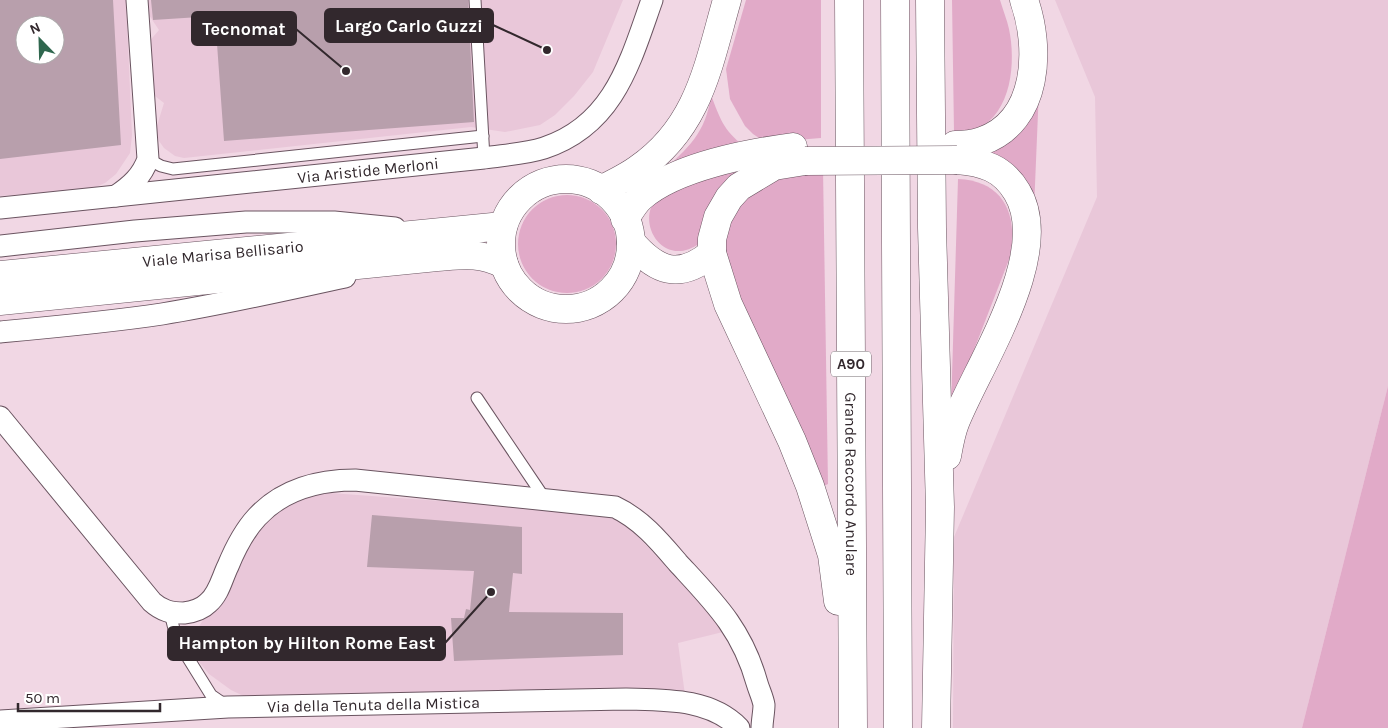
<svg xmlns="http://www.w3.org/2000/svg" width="1388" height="728" font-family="Karla,sans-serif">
	<rect width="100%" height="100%" fill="#f1d7e4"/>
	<g fill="#e9c7d9" fill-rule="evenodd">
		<path d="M 0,0 L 126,0 L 132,135 L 130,153 L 116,174 L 105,183 L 94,188 L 0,196 ZM 25,25 L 55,25 L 55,55 L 25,55 Z"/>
		<path d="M 145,0 L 623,0 L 593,72 L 574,96 L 555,115 L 540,125 L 505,132 L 471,127 L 184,158 L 175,156 L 164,148 L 159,141 L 156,129 L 164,103 L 151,93 L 147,44 L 159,30 L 145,9 Z"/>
		<path d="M 1055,0 L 1388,0 L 1388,386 L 1302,728 L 953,728 L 954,537 L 1097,197 L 1095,97 Z"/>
		<path d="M 316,492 L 595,512 L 625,523 L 727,631 L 678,643 L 685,695 L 252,700 L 231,690 L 209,674 L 195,657 L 191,639 L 226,584 L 232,569 L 271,512 Z"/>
	</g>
	<g fill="#e1aac8">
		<path d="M 746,0 L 821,0 L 821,138 L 772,142 L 762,140 L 753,134 L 745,126 L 730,99 L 726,69 Z"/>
		<path d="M 952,0 L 1000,0 C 1003,10 1007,20 1009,29 C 1016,62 1012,113 977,129 C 971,132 961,131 954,132 Z"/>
		<path d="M 1039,89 L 1034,209 L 983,150 Z"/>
		<path d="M 711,95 C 720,118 723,130 744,146 L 661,173 C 688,148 706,133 711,95 Z"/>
		<path d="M 748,166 L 700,243 C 662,271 634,219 658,198 C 661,195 668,193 672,191 C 696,180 723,174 748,166 Z"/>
		<path d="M 823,169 L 828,484 L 820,488 L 722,256 L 729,214 L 760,182 Z"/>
		<path d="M 958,179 C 1005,181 1018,216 1010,257 L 951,409 Z"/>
		<circle cx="567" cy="244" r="49"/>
		<path d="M 1388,386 L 1388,728 L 1302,728 Z"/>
	</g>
	<g fill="#b89fac" fill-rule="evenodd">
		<path d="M 0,0 L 113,0 L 121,145 L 0,159 ZM 25,25 L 55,25 L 55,55 L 25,55 Z"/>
		<path d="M 151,0 L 468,0 L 474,122 L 224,141 L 215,16 L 153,20 Z"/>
		<path d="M 372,515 L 522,527 L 522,574 L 513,573 L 509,612 L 623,613 L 623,655 L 454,661 L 451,618 L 464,618 L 466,609 L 470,610 L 474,571 L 367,567 Z"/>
	</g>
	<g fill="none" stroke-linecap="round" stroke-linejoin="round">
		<defs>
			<g id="lane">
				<path d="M 475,0 L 484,158"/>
				<path d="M 148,159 L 161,166 L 173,169 L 483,136"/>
				<path d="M 477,398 L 545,499"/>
				<path d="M 170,613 L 175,633 L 185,653 L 211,695 L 227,706"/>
			</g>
			<g id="street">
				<path d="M 116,196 C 131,186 142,176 148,159 L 137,0"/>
				<path id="s1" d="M 0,208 L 484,158 C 504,155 525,154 544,148 C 614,125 630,62 652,0"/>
				<path d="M 0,246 L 135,231 L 246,222 L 334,222 L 395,228"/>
				<path d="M 0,332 C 54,327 109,322 162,314 C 224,304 284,290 345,277"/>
				<path d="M 0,417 L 152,602 C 162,611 171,613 184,613 C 192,612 202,609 208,603 C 219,594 222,578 228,566 C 235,549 244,531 257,517 C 283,489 318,480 355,480 L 615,507 C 641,519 660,542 678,563 C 714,602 742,629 757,683 C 759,690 763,698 764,705 C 764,712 762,721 762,728"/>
				<path id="s2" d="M 0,721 L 228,707 L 626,699 C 664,700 710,698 739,728"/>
			</g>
			<g id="secondary">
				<circle cx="566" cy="244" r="65"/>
				<path id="s3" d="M 0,275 L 503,226"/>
				<path d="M 0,301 L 437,257 C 464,255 478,252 504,264"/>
			</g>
			<g id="highway">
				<path id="s4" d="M 849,0 L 853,728"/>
				<path d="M 895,0 L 898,728"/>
				<path d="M 930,0 L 932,228 L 940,507 L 936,728"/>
				<path d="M 955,145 C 964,145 973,144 982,141 C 1039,121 1041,48 1024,0"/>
				<path d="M 805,161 L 774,166 L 739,187 L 729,198 L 718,217 L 712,239 L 712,253 L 728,304 L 792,441 L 810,486 L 832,555 L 838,601"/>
				<path d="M 601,190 C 614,183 627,177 638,169 C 699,127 708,66 727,0"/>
				<path d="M 625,219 C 630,211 634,203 641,197 C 675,167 749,153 793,147"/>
				<path d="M 631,242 C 656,271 679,281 712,253"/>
				<path d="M 947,456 C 949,445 951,433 955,423 C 978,365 1054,253 1017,192 C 1003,168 983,162 957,160"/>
			</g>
		</defs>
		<use href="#lane" stroke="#6a5460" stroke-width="13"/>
		<use href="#street" stroke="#6a5460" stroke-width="23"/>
		<use href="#secondary" stroke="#6a5460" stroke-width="29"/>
		<use href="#highway" stroke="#6a5460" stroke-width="29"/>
		<use href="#lane" stroke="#fff" stroke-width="11"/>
		<use href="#street" stroke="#fff" stroke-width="21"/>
		<use href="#secondary" stroke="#fff" stroke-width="28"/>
		<use href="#highway" stroke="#fff" stroke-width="28"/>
		<defs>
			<path id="highway-bridge" d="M 805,161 L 957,160"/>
		</defs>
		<use href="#highway-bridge" stroke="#6a5460" stroke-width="29" stroke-linecap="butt"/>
		<use href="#highway-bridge" stroke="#fff" stroke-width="28"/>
	</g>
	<g text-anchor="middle" stroke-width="5" stroke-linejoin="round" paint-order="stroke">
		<rect fill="#fff" stroke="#70686c" stroke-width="1" x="831" y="351.5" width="40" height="25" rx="4"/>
		<g font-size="15" font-weight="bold" fill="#32282d">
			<text x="851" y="369">A90</text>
		</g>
		<g font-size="16" fill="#32282d" stroke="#fff">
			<text dy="6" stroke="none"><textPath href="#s1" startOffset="370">Via Aristide Merloni</textPath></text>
			<text dy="6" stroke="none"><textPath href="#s3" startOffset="224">Viale Marisa Bellisario</textPath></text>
			<text dy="6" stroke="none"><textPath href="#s4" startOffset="484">Grande Raccordo Anulare</textPath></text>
			<text dy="6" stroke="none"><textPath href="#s2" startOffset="374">Via della Tenuta della Mistica</textPath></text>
		</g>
	</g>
	<path fill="none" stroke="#32282d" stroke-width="2" d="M547 50L493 25M346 71L296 29M491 592L445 643"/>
	<g fill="#32282d" stroke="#fff" stroke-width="2">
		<circle cx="547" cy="50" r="5"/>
		<circle cx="346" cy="71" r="5"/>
		<circle cx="491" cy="592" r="5"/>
	</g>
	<g fill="#32282d" stroke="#32282d" stroke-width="2">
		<rect x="325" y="9" width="168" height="33" rx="5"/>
		<rect x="192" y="12" width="104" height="33" rx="5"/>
		<rect x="168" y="627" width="277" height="33" rx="5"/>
	</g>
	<g font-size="18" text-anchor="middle" font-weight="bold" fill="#fff">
		<text x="409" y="32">Largo Carlo Guzzi</text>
		<text x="244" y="35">Tecnomat</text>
		<text x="307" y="649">Hampton by Hilton Rome East</text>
	</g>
	<g transform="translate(40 40) rotate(337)"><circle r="24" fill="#ffffff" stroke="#ada9ab"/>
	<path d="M0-4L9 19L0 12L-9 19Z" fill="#2f674e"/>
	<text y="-8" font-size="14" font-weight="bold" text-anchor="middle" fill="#32282d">N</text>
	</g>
	<path d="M18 703v8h142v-8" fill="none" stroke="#32282d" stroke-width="2.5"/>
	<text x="25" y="703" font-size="15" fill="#32282d" stroke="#ffffff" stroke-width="4" paint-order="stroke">50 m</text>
</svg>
